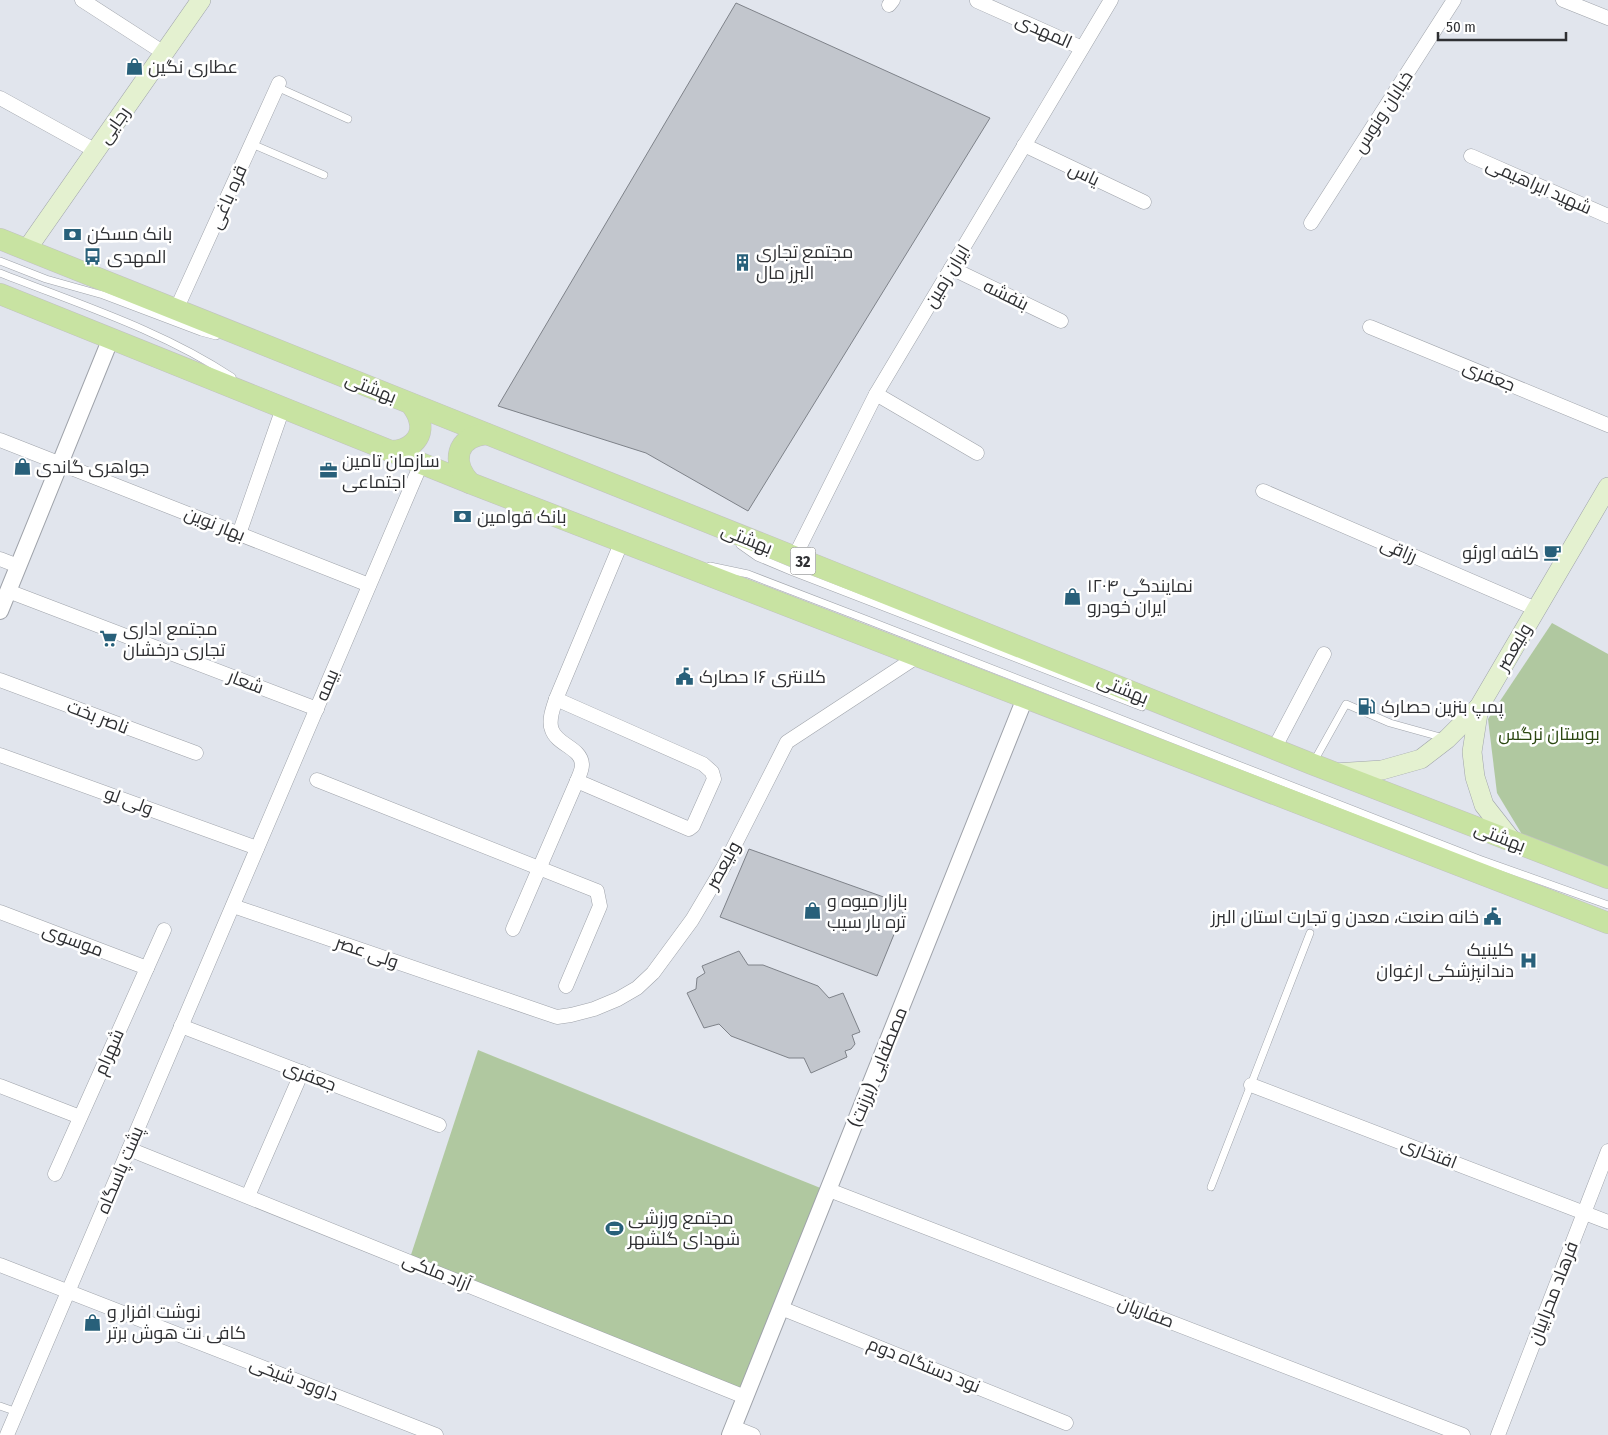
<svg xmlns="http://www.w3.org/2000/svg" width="1608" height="1435" font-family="'Fira Sans Condensed',Cairo,sans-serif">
	<rect width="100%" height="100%" fill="#e1e5ed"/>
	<g fill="#b0c8a0">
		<path d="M 1552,623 L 1608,654 L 1608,867 L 1523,836 L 1497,793 L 1488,719 Z"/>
		<path d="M 478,1050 L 823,1189 L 742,1390 L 407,1267 Z"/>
	</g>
	<g fill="#c2c6cd" stroke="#7e8289">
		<path d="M 736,3 L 990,118 L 748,511 L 646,453 L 498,406 Z"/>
		<path d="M 749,849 L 906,905 L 877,976 L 720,917 Z"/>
		<path d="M 739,951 L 748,965 L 763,965 L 818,986 L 829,998 L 843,993 L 860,1032 L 852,1035 L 855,1044 L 851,1049 L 845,1051 L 847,1057 L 811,1073 L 804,1058 L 789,1058 L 731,1036 L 719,1024 L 704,1028 L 687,993 L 696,989 L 697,978 L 705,973 L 702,966 Z"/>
	</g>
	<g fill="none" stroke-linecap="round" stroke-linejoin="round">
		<defs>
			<g id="service">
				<path d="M 277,87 L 348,119"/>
				<path d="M 252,144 L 324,175"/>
				<path d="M 0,261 L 46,279 L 103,295 L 201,332 L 216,336"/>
				<path d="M 0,273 C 78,304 161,330 232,377"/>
				<path d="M 740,545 L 757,557 L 793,572 L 1142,707"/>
				<path d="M 710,566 L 748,574 L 865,619 L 1479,859 L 1608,905"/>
				<path d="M 1313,763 L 1346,704 L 1390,723 L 1444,738"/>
				<path d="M 1211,1187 L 1310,933"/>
				<path d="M 0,1406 L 17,1412"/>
			</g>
			<g id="minor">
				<path d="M 82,0 L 164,53"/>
				<path d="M 1563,0 L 1608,18"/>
				<path d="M 977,1 L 1082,48"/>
				<path d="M 889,5 L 893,0"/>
				<path d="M 0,98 L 96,151"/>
				<path d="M 1024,145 L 1144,202"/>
				<path d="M 1471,156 L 1608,216"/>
				<path d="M 1311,223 L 1454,0"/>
				<path d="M 951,268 L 1061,321"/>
				<path d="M 176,310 L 279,83"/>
				<path d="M 1370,327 L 1608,425"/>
				<path d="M 876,394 L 977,453"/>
				<path d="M 0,440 L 369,585"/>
				<path d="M 1263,491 L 1536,609"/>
				<path d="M 239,534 L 283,408"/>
				<path d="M 794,558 L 876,394 L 1111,0"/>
				<path d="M 0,559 L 18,566"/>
				<path d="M 8,591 L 317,709"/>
				<path d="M 0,680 L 196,753"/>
				<path d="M 556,699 L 703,764 L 712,772 L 714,779 L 693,826 L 689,829 L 577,781"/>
				<path d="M 1274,749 L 1324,654"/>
				<path d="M 0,755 L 257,848"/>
				<path d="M 317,780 L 597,891 L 600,906 L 566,986"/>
				<path d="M 233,906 L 557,1017 L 571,1015 L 594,1009 L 618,999 L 637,988 L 653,973 L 692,920 L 724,866 L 787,742 L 918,656"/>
				<path d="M 0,912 L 147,968"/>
				<path d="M 513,929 L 577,781 C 579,776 582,770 582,765 C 582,748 557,745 552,730 C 548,721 553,708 556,699 L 622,541"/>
				<path d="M 181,1026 L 439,1125"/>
				<path d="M 1251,1085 L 1608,1222"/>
				<path d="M 0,1086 L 80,1117"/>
				<path d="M 129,1149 L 745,1397"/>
				<path d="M 55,1174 L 164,930"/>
				<path d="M 829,1190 L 1463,1435"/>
				<path d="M 248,1196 L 302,1072"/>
				<path d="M 0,1265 L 436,1435"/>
				<path d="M 781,1308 L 1066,1423"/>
				<path d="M 733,1427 L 753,1435"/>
				<path d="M 7,1435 L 421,464"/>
				<path d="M 1498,1435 L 1608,1151"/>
			</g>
			<g id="tertiary">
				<path d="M 0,611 L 111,338"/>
				<path d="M 730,1435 L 1025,698"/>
			</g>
			<g id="secondary">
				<path d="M 27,249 L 201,0"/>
				<path d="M 1334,773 L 1382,770 L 1421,759 L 1447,739 L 1479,707"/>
				<path d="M 1513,842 L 1484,805 L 1475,777 L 1472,752 L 1479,707 L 1608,487"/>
			</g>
			<g id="primary">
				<path d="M 0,239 L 1312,764 L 1608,878"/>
				<path d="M 0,294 L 470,483 L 1608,923"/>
				<path d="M 389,451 C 407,452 426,439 419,419 C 418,414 414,409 412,405"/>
				<path d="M 470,483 C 451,462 456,437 486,434"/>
			</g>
		</defs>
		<use href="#service" stroke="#9fa3aa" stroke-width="8"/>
		<use href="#minor" stroke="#9fa3aa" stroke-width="15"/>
		<use href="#tertiary" stroke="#9fa3aa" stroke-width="18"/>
		<use href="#secondary" stroke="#9fa3aa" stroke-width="20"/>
		<use href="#primary" stroke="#c1c1c2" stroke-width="22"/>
		<use href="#service" stroke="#fff" stroke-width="7"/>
		<use href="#minor" stroke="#fff" stroke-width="14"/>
		<use href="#tertiary" stroke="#fff" stroke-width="16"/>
		<use href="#secondary" stroke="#e4f1d0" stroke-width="19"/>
		<use href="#primary" stroke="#c8e3a2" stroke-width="21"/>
	</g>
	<defs>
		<symbol id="shop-bare" viewBox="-9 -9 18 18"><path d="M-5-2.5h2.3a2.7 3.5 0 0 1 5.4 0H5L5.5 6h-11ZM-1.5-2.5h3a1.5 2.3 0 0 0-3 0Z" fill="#28607a" stroke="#fff" stroke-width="2.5" paint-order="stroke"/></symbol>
		<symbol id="bank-bare" viewBox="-9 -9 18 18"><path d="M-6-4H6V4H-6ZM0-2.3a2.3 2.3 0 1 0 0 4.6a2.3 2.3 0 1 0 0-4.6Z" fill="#28607a" stroke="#fff" stroke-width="2.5" paint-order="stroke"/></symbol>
		<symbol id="bus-bare" viewBox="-9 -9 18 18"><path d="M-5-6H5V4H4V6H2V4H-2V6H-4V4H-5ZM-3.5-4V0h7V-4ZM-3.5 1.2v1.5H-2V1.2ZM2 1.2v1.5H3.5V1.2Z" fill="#28607a" stroke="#fff" stroke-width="2.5" paint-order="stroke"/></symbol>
		<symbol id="building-bare" viewBox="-9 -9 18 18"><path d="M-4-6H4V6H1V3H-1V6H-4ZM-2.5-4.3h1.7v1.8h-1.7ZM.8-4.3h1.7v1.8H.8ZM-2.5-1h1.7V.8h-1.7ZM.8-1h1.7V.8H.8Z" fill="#28607a" stroke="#fff" stroke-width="2.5" paint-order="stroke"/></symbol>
		<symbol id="office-bare" viewBox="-9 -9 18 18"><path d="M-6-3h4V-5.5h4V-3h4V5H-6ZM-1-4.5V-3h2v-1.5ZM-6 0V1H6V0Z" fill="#28607a" stroke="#fff" stroke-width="2.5" paint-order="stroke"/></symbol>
		<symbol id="cafe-bare" viewBox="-9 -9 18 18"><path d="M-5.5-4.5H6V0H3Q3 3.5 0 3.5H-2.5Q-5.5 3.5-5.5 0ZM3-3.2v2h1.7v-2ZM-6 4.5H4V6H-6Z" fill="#28607a" stroke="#fff" stroke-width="2.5" paint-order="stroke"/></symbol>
		<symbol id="supermarket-bare" viewBox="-9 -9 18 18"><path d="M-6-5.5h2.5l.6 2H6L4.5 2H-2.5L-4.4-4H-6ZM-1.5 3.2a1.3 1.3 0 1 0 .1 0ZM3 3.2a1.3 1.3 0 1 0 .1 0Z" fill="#28607a" stroke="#fff" stroke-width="2.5" paint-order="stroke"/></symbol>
		<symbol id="civic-bare" viewBox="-9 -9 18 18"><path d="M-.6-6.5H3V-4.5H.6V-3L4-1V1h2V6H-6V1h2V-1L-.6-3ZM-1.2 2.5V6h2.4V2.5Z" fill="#28607a" stroke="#fff" stroke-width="2.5" paint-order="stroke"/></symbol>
		<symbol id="fuel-bare" viewBox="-9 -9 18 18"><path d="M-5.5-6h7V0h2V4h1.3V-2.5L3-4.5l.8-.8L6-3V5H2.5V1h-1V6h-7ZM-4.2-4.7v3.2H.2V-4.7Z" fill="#28607a" stroke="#fff" stroke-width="2.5" paint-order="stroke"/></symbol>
		<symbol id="hospital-bare" viewBox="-9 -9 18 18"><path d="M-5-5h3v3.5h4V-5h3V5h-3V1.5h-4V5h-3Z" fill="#28607a" stroke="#fff" stroke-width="2.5" paint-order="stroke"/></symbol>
		<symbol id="stadium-bare" viewBox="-9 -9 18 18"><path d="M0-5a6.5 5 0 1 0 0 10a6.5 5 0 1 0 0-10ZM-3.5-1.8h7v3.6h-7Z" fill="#28607a" stroke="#fff" stroke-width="2.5" paint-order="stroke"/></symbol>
	</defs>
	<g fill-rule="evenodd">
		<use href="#shop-bare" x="122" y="54" width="25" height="25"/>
		<use href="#bank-bare" x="60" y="222" width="25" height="25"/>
		<use href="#bus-bare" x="80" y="244" width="25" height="25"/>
		<use href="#building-bare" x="730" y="250" width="25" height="25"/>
		<use href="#shop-bare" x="10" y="454" width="25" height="25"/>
		<use href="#office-bare" x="316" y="458" width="25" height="25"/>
		<use href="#bank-bare" x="450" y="504" width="25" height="25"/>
		<use href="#cafe-bare" x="1540" y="540" width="25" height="25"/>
		<use href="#shop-bare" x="1060" y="584" width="25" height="25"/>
		<use href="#supermarket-bare" x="96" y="626" width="25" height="25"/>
		<use href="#civic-bare" x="672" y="664" width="25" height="25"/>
		<use href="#fuel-bare" x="1354" y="694" width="25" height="25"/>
		<use href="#shop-bare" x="800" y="898" width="25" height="25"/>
		<use href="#civic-bare" x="1480" y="904" width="25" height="25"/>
		<use href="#hospital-bare" x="1516" y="948" width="25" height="25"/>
		<use href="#stadium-bare" x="602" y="1216" width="25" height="25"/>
		<use href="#shop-bare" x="80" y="1310" width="25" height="25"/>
	</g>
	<g text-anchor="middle" stroke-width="5" stroke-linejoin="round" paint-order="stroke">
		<rect fill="#fff" stroke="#6d6e70" stroke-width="1" x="790.5" y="547.5" width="25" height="27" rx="4"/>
		<g font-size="16" font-weight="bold" fill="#2f3033">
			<text x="803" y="567">32</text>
		</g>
		<g font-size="18" fill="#2f3033" stroke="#fff">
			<text transform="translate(1044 31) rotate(24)" y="6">المهدی</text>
			<text transform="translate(1383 112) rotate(-57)" y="6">خیابان ونوس</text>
			<text transform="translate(114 125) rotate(-55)" y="6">رجایی</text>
			<text transform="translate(1084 174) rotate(25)" y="6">یاس</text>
			<text transform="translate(1539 186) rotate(24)" y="6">شهید ابراهیمی</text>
			<text transform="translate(228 197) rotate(-66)" y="6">قره باغی</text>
			<text transform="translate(947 276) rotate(-59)" y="6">ایران زمین</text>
			<text transform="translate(1006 295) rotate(26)" y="6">بنفشه</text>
			<text transform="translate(1489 376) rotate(22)" y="6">جعفری</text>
			<text transform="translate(371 388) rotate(22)" y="6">بهشتی</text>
			<text transform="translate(215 524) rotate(22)" y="6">بهار نوین</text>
			<text transform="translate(747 539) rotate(22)" y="6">بهشتی</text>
			<text transform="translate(1399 550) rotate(23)" y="6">رزاقی</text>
			<text transform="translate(1514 647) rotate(-60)" y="6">ولیعصر</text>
			<text transform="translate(246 682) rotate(21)" y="6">شعار</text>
			<text transform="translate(327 685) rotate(-67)" y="6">بیمه</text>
			<text transform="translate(1123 689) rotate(22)" y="6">بهشتی</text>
			<text transform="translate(98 717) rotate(21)" y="6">ناصر بخت</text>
			<text transform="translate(129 801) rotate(20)" y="6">ولی لو</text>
			<text transform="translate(1500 837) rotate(21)" y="6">بهشتی</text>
			<text transform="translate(723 865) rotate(-61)" y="6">ولیعصر</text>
			<text transform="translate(73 940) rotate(21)" y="6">موسوی</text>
			<text transform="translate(367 952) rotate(19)" y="6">ولی عصر</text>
			<text transform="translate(109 1052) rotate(-66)" y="6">شهرام</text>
			<text transform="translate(878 1067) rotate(-68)" y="6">مصطفایی (برزنت)</text>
			<text transform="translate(310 1076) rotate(21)" y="6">جعفری</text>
			<text transform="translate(1429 1153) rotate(21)" y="6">افتخاری</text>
			<text transform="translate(120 1170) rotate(-67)" y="6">پشت پاسگاه</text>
			<text transform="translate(437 1272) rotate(22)" y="6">آزاد ملکی</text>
			<text transform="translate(1553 1293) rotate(-69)" y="6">فرهاد محرابیان</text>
			<text transform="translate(1146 1312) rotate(21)" y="6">صفاریان</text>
			<text transform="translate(924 1365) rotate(22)" y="6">نود دستگاه دوم</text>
			<text transform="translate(294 1379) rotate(21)" y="6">داوود شیخی</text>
		</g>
		<g font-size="18" fill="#2f3033" stroke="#fff" text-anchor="start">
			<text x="148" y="73">عطاری نگین</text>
			<text x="87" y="240">بانک مسکن</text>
			<text x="756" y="258">مجتمع تجاری<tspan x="756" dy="21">البرز مال</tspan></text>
			<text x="107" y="263">المهدی</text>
			<text x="342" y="467">سازمان تامین<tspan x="342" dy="21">اجتماعی</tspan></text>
			<text x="36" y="473">جواهری گاندی</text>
			<text x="477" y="523">بانک قوامین</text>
			<text x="1539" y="559" text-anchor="end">کافه اورئو</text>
			<text x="1087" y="592">۱۲۰۴ نمایندگی<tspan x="1087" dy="21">ایران خودرو</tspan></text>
			<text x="123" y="635">مجتمع اداری<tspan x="123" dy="21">تجاری درخشان</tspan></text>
			<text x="699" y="683">کلانتری ۱۶ حصارک</text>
			<text x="1381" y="713">پمپ بنزین حصارک</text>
			<text x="827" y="907">بازار میوه و<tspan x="827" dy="21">تره بار سیب</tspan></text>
			<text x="1479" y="923" text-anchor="end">خانه صنعت، معدن و تجارت استان البرز</text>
			<text x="1514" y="956" text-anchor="end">کلینیک<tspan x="1514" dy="21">دندانپزشکی ارغوان</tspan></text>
			<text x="628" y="1224">مجتمع ورزشی<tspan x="628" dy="21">شهدای گلشهر</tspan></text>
			<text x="107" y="1318">نوشت افزار و<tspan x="107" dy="21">کافی نت هوش برتر</tspan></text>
		</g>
		<g font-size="18" fill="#2b4710" stroke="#fff">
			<text x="1549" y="740">بوستان نرگس</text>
		</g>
	</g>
	<path d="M1438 32v8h128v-8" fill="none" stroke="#2f3033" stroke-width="2.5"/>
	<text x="1446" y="32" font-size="15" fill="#2f3033" stroke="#ffffff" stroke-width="4" paint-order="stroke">50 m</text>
</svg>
